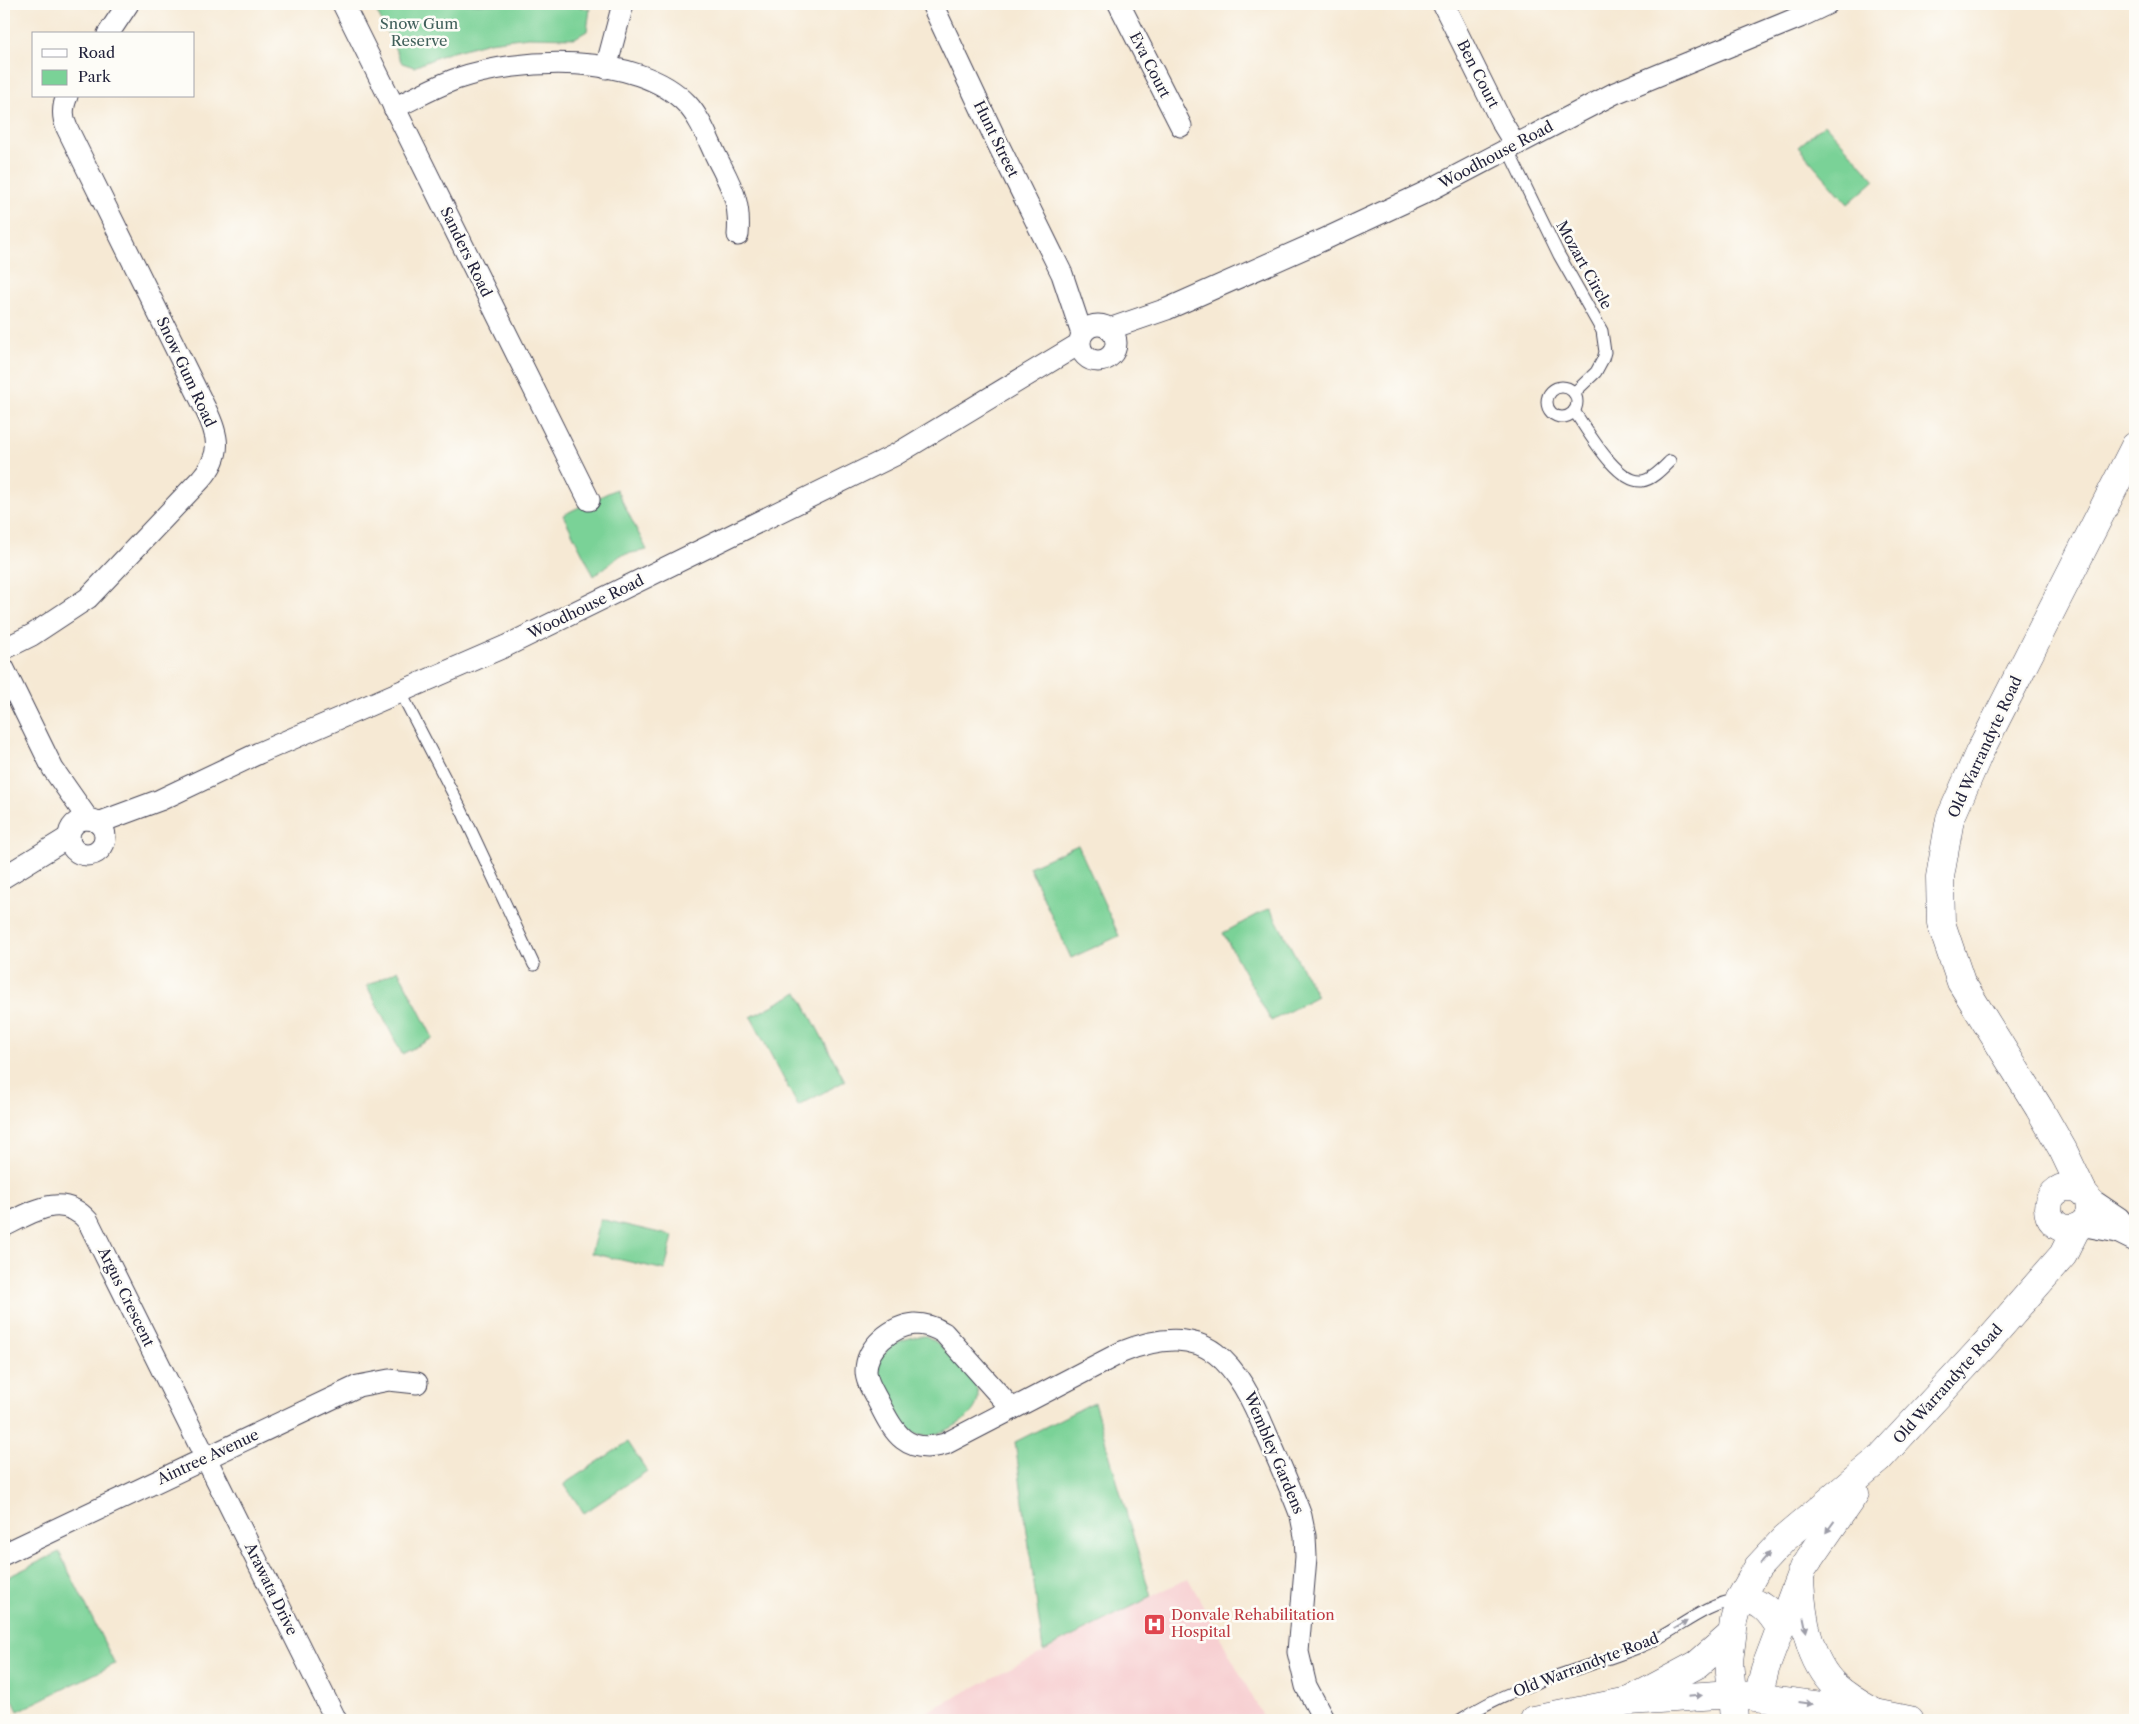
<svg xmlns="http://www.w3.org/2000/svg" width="2139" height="1724" font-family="'Libre Caslon Text',serif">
	<rect width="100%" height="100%" fill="#fdfcf7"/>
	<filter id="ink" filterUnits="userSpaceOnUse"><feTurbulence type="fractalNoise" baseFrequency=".02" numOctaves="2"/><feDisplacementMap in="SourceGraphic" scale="10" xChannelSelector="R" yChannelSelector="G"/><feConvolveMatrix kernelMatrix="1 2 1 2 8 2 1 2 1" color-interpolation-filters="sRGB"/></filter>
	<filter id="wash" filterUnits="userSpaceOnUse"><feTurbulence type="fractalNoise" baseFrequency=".0096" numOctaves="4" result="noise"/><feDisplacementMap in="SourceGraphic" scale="20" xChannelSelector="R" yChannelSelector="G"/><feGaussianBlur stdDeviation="1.12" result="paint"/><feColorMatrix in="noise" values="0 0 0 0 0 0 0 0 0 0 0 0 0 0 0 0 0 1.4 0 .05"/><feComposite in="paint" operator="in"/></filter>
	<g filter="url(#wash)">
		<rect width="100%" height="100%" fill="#f6e9d4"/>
		<path fill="#f7cfd1" d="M 1188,1578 L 1265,1720 L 923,1720 L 920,1715 Z"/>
		<g fill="#7ad297" stroke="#4e7a69">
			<path d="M 373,4 L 565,4 L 590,9 L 587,31 L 575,38 L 528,37 L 489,42 L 445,54 L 414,67 L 402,63 Z"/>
			<path d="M 1825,124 L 1875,180 L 1848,204 L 1798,147 Z"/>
			<path d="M 616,489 L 647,550 L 621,555 L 594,576 L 563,515 Z"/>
			<path d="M 1078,845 L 1119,936 L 1071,958 L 1029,867 Z"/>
			<path d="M 1270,908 L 1317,996 L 1271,1021 L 1223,933 Z"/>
			<path d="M 398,970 L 433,1038 L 402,1054 L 367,986 Z"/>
			<path d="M 798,992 L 845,1081 L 798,1106 L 751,1017 Z"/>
			<path d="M 600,1219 L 673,1236 L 665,1270 L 591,1253 Z"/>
			<path d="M 926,1336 C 939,1342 947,1353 957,1363 C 962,1369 968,1374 972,1380 C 990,1405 964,1422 945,1431 C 934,1436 923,1439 912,1432 C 902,1427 898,1414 893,1405 C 888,1395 881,1384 879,1374 C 875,1347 905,1336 926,1336 Z"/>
			<path d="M 1094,1402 L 1151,1597 L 1043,1651 L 1015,1442 Z"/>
			<path d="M 628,1442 L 647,1471 L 584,1513 L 564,1484 Z"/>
			<path d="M 59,1552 L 115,1664 L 18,1711 L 4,1682 L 4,1579 Z"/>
		</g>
	</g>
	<g filter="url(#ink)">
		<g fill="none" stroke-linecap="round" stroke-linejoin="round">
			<defs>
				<g id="service">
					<path d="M 1507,148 L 1559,255 L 1602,331 L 1605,352 L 1603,359 L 1596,372 L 1574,393"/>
					<circle cx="1562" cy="402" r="15"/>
					<path d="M 1574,411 C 1587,429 1616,483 1642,481 C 1652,480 1663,468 1670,461"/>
					<path d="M 401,693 L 462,811 L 534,965"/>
					<path d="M 1460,1720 C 1515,1683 1580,1671 1640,1647 C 1675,1633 1701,1605 1739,1599"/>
				</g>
				<g id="minor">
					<path d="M 343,4 L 589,500"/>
					<path d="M 932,4 L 995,138 L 1062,274 L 1082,334"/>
					<path d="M 1119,4 L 1181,126"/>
					<path d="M 1443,4 L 1501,121 L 1515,144"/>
					<path d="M 108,34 L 128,4"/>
					<path d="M 606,68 L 623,4"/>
					<path d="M 394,108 C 415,98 434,87 456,79 C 518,57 638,52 687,104 C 700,118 707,137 715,154 C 730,185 741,199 738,235"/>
					<circle cx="1098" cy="343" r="18"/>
					<path d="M 1109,329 L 1167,309 L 1325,239 L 1422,194 L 1615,93 L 1800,17 L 1827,4"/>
					<path d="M 4,649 L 32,635 L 88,598 L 201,479 C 223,454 219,436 205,408 L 67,128 C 62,117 62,108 67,96"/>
					<path d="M 4,669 L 53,769 L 88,819"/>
					<circle cx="87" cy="837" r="18"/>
					<path d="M 98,823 L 160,800 L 259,753 L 506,646 L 895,455 L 1079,344"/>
					<path d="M 4,877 L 69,837"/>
					<path d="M 2085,1195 L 2119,1218 L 2135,1238"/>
					<path d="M 2080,1225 L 2117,1232 L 2135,1241"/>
					<path d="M 4,1226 C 33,1212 62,1191 88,1221 L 336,1720"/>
					<path d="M 1012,1409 L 944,1333 C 936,1328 926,1324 915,1324 C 892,1326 866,1347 866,1371 C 866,1382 874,1393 879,1403 C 894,1434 907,1455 945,1444 L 1122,1352 C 1208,1317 1237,1363 1267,1435 C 1279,1462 1291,1489 1301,1516 L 1305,1536 L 1306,1557 L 1298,1652 L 1306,1686 L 1324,1720"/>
					<path d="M 4,1554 L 358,1386 L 389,1380 L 417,1383"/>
				</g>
				<g id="secondary">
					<circle cx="2069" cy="1208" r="21"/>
					<path d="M 2083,1192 L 2063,1150 L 2039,1108 L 1961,982 L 1941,923 L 1940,877 L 1950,819 L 1979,753 L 2135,446"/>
					<path d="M 1800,1580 C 1802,1617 1808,1661 1836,1687 C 1848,1698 1861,1705 1875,1713"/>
					<path d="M 1740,1599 C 1760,1599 1770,1611 1780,1628"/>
					<path d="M 1732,1694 L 1729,1661 L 1734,1621 L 1740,1599 L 1758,1567 L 1784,1539 L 1879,1459 L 1980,1350 L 2063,1255 L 2077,1227"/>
					<path d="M 1758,1697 L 1765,1669 L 1803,1568 L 1855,1493"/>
					<path d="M 1629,1701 L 1698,1664 L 1731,1635"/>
				</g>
				<g id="primary">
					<path d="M 1732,1694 L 1734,1720"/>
					<path d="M 1534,1720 L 1629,1701 L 1732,1694 L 1875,1713 L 1909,1720"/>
				</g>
			</defs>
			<use href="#service" stroke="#424052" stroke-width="13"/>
			<use href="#minor" stroke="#424052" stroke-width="23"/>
			<use href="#secondary" stroke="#424052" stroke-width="29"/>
			<use href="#primary" stroke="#424052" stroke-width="29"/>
			<use href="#service" stroke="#fff" stroke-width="11"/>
			<use href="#minor" stroke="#fff" stroke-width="21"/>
			<use href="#secondary" stroke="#fff" stroke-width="28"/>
			<use href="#primary" stroke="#fff" stroke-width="28"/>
		</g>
		<defs><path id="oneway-solid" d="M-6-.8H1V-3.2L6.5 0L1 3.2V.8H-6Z" transform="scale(1.25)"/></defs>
		<g fill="#9c9ca7">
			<use href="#oneway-solid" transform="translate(1830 1527) rotate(126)"/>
			<use href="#oneway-solid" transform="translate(1765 1558) rotate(-49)"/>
			<use href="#oneway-solid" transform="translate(1681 1625) rotate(-31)"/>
			<use href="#oneway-solid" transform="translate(1805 1625) rotate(78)"/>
			<use href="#oneway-solid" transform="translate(1695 1696) rotate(-5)"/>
			<use href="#oneway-solid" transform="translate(1806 1703) rotate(8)"/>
		</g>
	</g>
	<defs>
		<symbol id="hospital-square" viewBox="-11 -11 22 22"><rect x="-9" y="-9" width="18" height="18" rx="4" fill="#e0444e" stroke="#fdfcf7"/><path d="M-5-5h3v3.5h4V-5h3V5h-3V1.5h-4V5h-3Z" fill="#fff"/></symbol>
	</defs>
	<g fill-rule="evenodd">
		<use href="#hospital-square" x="1142" y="1612" width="25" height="25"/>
	</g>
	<g text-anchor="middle" stroke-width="5" stroke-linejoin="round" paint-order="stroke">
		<g font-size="15" fill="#41605b" stroke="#fdfcf7">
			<text x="419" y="29">Snow Gum<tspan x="419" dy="17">Reserve</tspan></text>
		</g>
		<g font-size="15" fill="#22223b" stroke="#fdfcf7">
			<text transform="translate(1150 65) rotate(63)" y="5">Eva Court</text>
			<text transform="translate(1478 74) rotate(63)" y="5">Ben Court</text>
			<text transform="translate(996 139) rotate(64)" y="5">Hunt Street</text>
			<text transform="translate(1496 155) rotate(-28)" y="5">Woodhouse Road</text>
			<text transform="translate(466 252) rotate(64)" y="5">Sanders Road</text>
			<text transform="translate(1584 265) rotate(61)" y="5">Mozart Circle</text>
			<text transform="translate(186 372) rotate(65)" y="5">Snow Gum Road</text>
			<text transform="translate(586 607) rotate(-26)" y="5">Woodhouse Road</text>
			<text transform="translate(1985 747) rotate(-65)" y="5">Old Warrandyte Road</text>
			<text transform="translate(126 1297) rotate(64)" y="5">Argus Crescent</text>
			<text transform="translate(1948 1384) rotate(-48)" y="5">Old Warrandyte Road</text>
			<text transform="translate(1274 1453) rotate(67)" y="5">Wembley Gardens</text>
			<text transform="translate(208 1457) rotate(-25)" y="5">Aintree Avenue</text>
			<text transform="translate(271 1589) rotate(64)" y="5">Arawata Drive</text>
			<text transform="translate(1586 1665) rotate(-21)" y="5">Old Warrandyte Road</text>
		</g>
		<g font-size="15" fill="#be3a42" stroke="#fdfcf7" text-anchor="start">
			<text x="1171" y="1620">Donvale Rehabilitation<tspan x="1171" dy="17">Hospital</tspan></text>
		</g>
	</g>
	<rect width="2139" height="1724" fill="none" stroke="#fdfcf7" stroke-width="20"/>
	<rect x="32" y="32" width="162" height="65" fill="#fdfcf7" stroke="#a5a5ac"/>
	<rect x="42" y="49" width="25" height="8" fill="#ffffff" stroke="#a5a5ac"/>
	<text x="78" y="58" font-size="15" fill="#22223b">Road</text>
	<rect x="42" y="70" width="25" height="15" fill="#7ad297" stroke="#a5a5ac"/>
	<text x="78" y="82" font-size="15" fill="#22223b">Park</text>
</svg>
